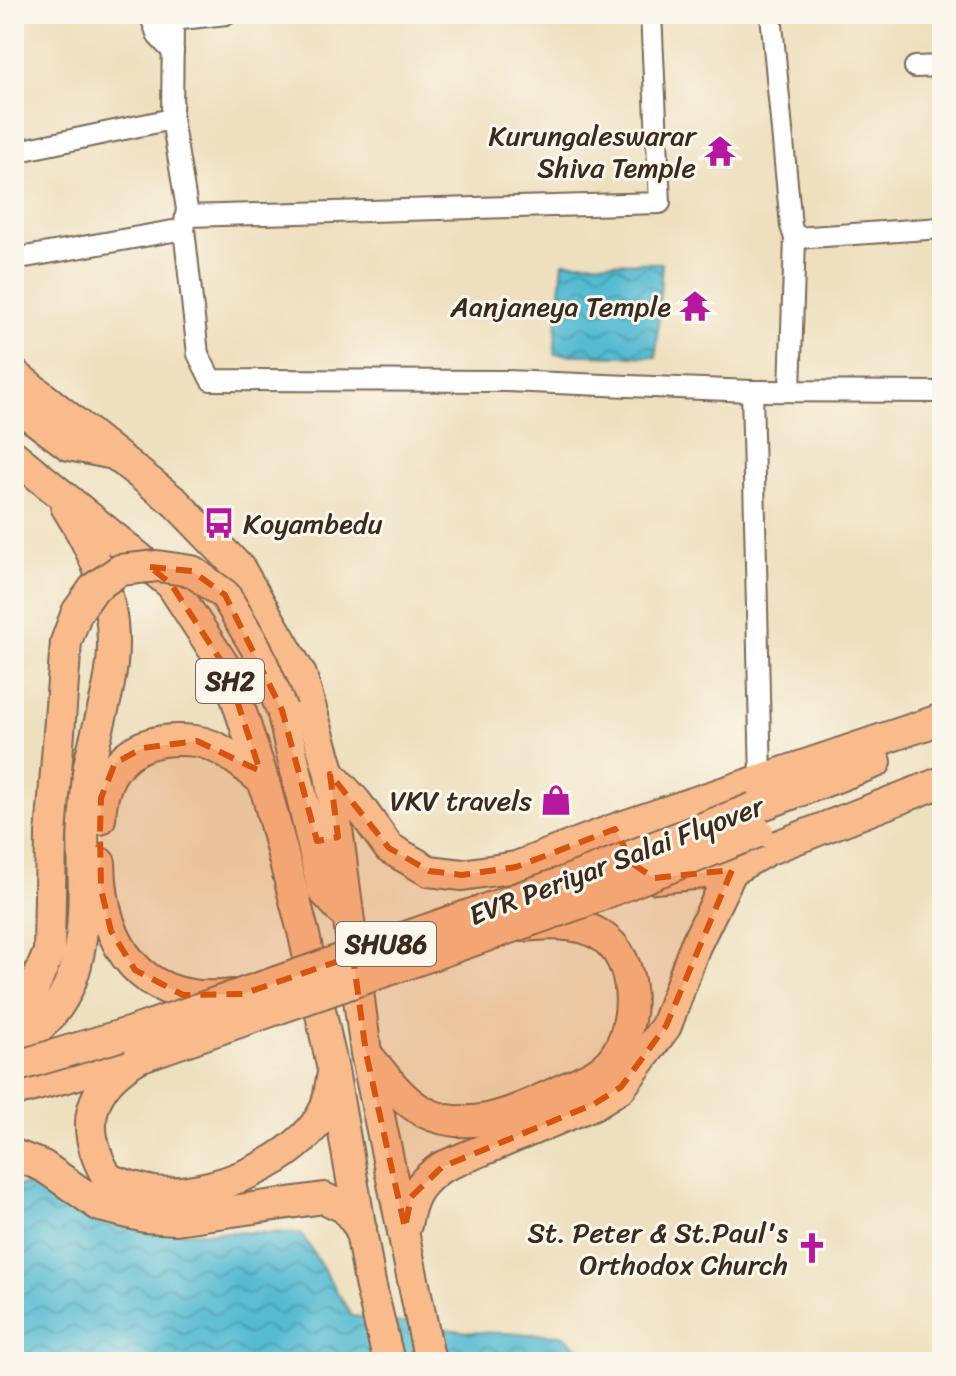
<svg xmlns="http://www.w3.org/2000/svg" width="956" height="1376" font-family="Sriracha,sans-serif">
	<defs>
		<pattern id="water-waves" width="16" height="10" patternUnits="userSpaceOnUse" patternTransform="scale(2)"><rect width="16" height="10" fill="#54bbd2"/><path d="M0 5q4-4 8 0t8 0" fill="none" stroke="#4798aa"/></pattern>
	</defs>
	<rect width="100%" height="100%" fill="#fbf7ec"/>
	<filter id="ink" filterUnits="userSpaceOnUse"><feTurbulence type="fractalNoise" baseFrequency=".0125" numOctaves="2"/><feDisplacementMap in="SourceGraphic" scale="16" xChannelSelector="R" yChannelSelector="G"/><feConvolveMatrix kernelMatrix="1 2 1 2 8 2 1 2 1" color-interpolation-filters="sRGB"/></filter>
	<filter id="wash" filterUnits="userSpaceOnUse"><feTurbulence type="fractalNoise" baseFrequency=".006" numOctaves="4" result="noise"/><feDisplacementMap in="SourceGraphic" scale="32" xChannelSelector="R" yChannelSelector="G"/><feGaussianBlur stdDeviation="1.8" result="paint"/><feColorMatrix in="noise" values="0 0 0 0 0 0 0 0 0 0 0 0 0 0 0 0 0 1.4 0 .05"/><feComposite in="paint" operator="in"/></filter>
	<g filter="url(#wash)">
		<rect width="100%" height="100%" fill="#eedfbe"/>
		<g fill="url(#water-waves)" stroke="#487278" stroke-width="2">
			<path d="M 563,262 L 662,263 L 656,357 L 554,354 Z"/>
			<path d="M 14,1185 L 52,1186 L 157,1232 L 301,1233 L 352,1316 L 468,1332 L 562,1335 L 596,1362 L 14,1362 Z"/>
		</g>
	</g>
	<g filter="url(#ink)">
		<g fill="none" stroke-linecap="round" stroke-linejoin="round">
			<defs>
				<g id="street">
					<path d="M 150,14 L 158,36 L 173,52"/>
					<path d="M 226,14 L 173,20 L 172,119 L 187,209 L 184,229 L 198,354 L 211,380 L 506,381 L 752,391 L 942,392"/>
					<path d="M 771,14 L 791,226 L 795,238 L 790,390"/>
					<path d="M 915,67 L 942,66"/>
					<path d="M 14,152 L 172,119"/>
					<path d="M 186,216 L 660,203 L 651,14"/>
					<path d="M 795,238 L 942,228"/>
					<path d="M 14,259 L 184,229"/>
					<path d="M 752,391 L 761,780"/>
				</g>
				<g id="primary">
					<path d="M 14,374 L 176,503 L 240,569 L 301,675 L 330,774 L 366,1053 L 430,1362"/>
					<path d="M 14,404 L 69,445 L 109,453"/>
					<path d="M 14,456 L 171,584 L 227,670 L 264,782 L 304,935 L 333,1070 L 370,1283 L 389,1362"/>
					<path d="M 282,710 L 323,890 L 348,917"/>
					<path d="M 330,774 L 356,802 L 389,848 L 429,871 L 462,875 L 516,867 L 615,829 L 942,719"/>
					<path d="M 754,808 L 876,762"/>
					<path d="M 100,819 C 102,762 138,734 195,741 C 220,744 245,766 264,782"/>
					<path d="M 100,863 C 102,948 142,1006 233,995"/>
					<path d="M 655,878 L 732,870 L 767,850 L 942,782"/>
					<path d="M 23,1039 L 24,1011 L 49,952 L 51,836"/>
					<path d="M 14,1043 C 109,997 76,875 85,790 C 90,741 114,692 113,642 C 113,592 92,547 66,506"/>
					<path d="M 368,1056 C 384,1075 401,1100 424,1112 C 472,1136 520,1109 564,1089 C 580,1081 599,1075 611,1061 C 639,1027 639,959 600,935 C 579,921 545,924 522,926"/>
					<path d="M 139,1057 C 87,1087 78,1127 108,1179 C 123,1184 139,1190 155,1192 C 210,1198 302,1160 325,1109 C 329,1100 330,1088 332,1078"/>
					<path d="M 14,1091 L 126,1061"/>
					<path d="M 14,1155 L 43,1166 L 100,1206 L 145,1217 L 176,1219 L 324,1198 L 345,1208 L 361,1229"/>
					<path d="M 406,1225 C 411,1197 418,1183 442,1167 L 594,1104 L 621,1087 L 666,1026 L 695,946 L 732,870"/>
				</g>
			</defs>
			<use href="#street" stroke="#7a6956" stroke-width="24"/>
			<use href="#primary" stroke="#7a6956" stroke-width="34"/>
			<use href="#street" stroke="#fff" stroke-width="20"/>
			<use href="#primary" stroke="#fabb8c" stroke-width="30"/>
			<defs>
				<g id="primary-bridge">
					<path d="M 51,836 L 66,642 L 77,612 L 94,588 L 120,570 L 157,566 L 192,571 L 225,595 L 256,648 L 282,710"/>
					<path d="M 139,1057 L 578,904 L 758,832"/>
					<path d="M 14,1067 L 132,1032 L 567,881 L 754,808"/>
				</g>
			</defs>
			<use href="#primary-bridge" stroke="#7a6956" stroke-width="34" stroke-linecap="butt"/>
			<use href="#primary-bridge" stroke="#fabb8c" stroke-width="30"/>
		</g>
	</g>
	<path fill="#d7540e" fill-opacity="0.2" stroke="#d7540e" stroke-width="6" stroke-dasharray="16 10" stroke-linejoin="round" d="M 150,567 L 192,571 L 225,595 L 282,710 L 317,841 L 338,837 L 330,774 L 389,848 L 429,871 L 462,875 L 516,867 L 615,829 L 633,864 L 654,878 L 732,870 L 666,1026 L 621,1087 L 594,1104 L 442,1167 L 411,1197 L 405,1228 L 366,1053 L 353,956 L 243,994 L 183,995 L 135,970 L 111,931 L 101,889 L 100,832 L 101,798 L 115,763 L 143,748 L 197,741 L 260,771 L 227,670 L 171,584 Z"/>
	<defs>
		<symbol id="temple-bare" viewBox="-9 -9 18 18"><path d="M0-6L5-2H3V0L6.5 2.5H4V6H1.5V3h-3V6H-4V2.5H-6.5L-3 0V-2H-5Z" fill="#b5179e" stroke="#fbf7ec" stroke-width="2.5" paint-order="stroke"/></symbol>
		<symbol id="bus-bare" viewBox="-9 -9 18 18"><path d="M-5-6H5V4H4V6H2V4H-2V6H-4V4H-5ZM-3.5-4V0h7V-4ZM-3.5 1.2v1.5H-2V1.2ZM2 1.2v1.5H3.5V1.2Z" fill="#b5179e" stroke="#fbf7ec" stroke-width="2.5" paint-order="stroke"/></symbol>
		<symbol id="shop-bare" viewBox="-9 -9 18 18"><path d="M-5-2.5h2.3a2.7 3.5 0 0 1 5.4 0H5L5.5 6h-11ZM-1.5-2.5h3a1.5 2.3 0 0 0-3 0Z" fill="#b5179e" stroke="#fbf7ec" stroke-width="2.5" paint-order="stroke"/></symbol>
		<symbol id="church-bare" viewBox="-9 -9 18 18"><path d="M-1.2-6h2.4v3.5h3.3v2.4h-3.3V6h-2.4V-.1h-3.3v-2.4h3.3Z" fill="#b5179e" stroke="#fbf7ec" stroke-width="2.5" paint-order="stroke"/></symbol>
	</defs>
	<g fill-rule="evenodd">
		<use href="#temple-bare" x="698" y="129" width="44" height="44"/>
		<use href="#temple-bare" x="673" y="284" width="44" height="44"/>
		<use href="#bus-bare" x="197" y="501" width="44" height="44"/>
		<use href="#shop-bare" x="534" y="778" width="44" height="44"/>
		<use href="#church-bare" x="790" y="1226" width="44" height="44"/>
	</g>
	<g text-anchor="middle" stroke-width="6" stroke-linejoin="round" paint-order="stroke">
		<g fill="#fbf7ec" stroke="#75685c" stroke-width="2">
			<rect x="196" y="659" width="68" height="44" rx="6"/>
			<rect x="336" y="922" width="100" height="44" rx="6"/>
		</g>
		<g font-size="26" font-weight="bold" fill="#3b2a1e">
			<text x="230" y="690">SH2</text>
			<text x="386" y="953">SHU86</text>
		</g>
		<g font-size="28" fill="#3b2a1e" stroke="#fbf7ec" text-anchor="end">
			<text x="696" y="145">Kurungaleswarar<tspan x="696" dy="32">Shiva Temple</tspan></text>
			<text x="671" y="316">Aanjaneya Temple</text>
			<text x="243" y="533" text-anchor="start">Koyambedu</text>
			<text x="532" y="810">VKV travels</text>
			<text x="788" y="1242">St. Peter &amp; St.Paul's<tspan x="788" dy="32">Orthodox Church</tspan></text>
		</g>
		<g font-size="28" fill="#3b2a1e" stroke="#fbf7ec">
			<text transform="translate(616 860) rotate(-21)" y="10">EVR Periyar Salai Flyover</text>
		</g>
	</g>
	<rect width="956" height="1376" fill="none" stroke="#fbf7ec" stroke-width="48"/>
</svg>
